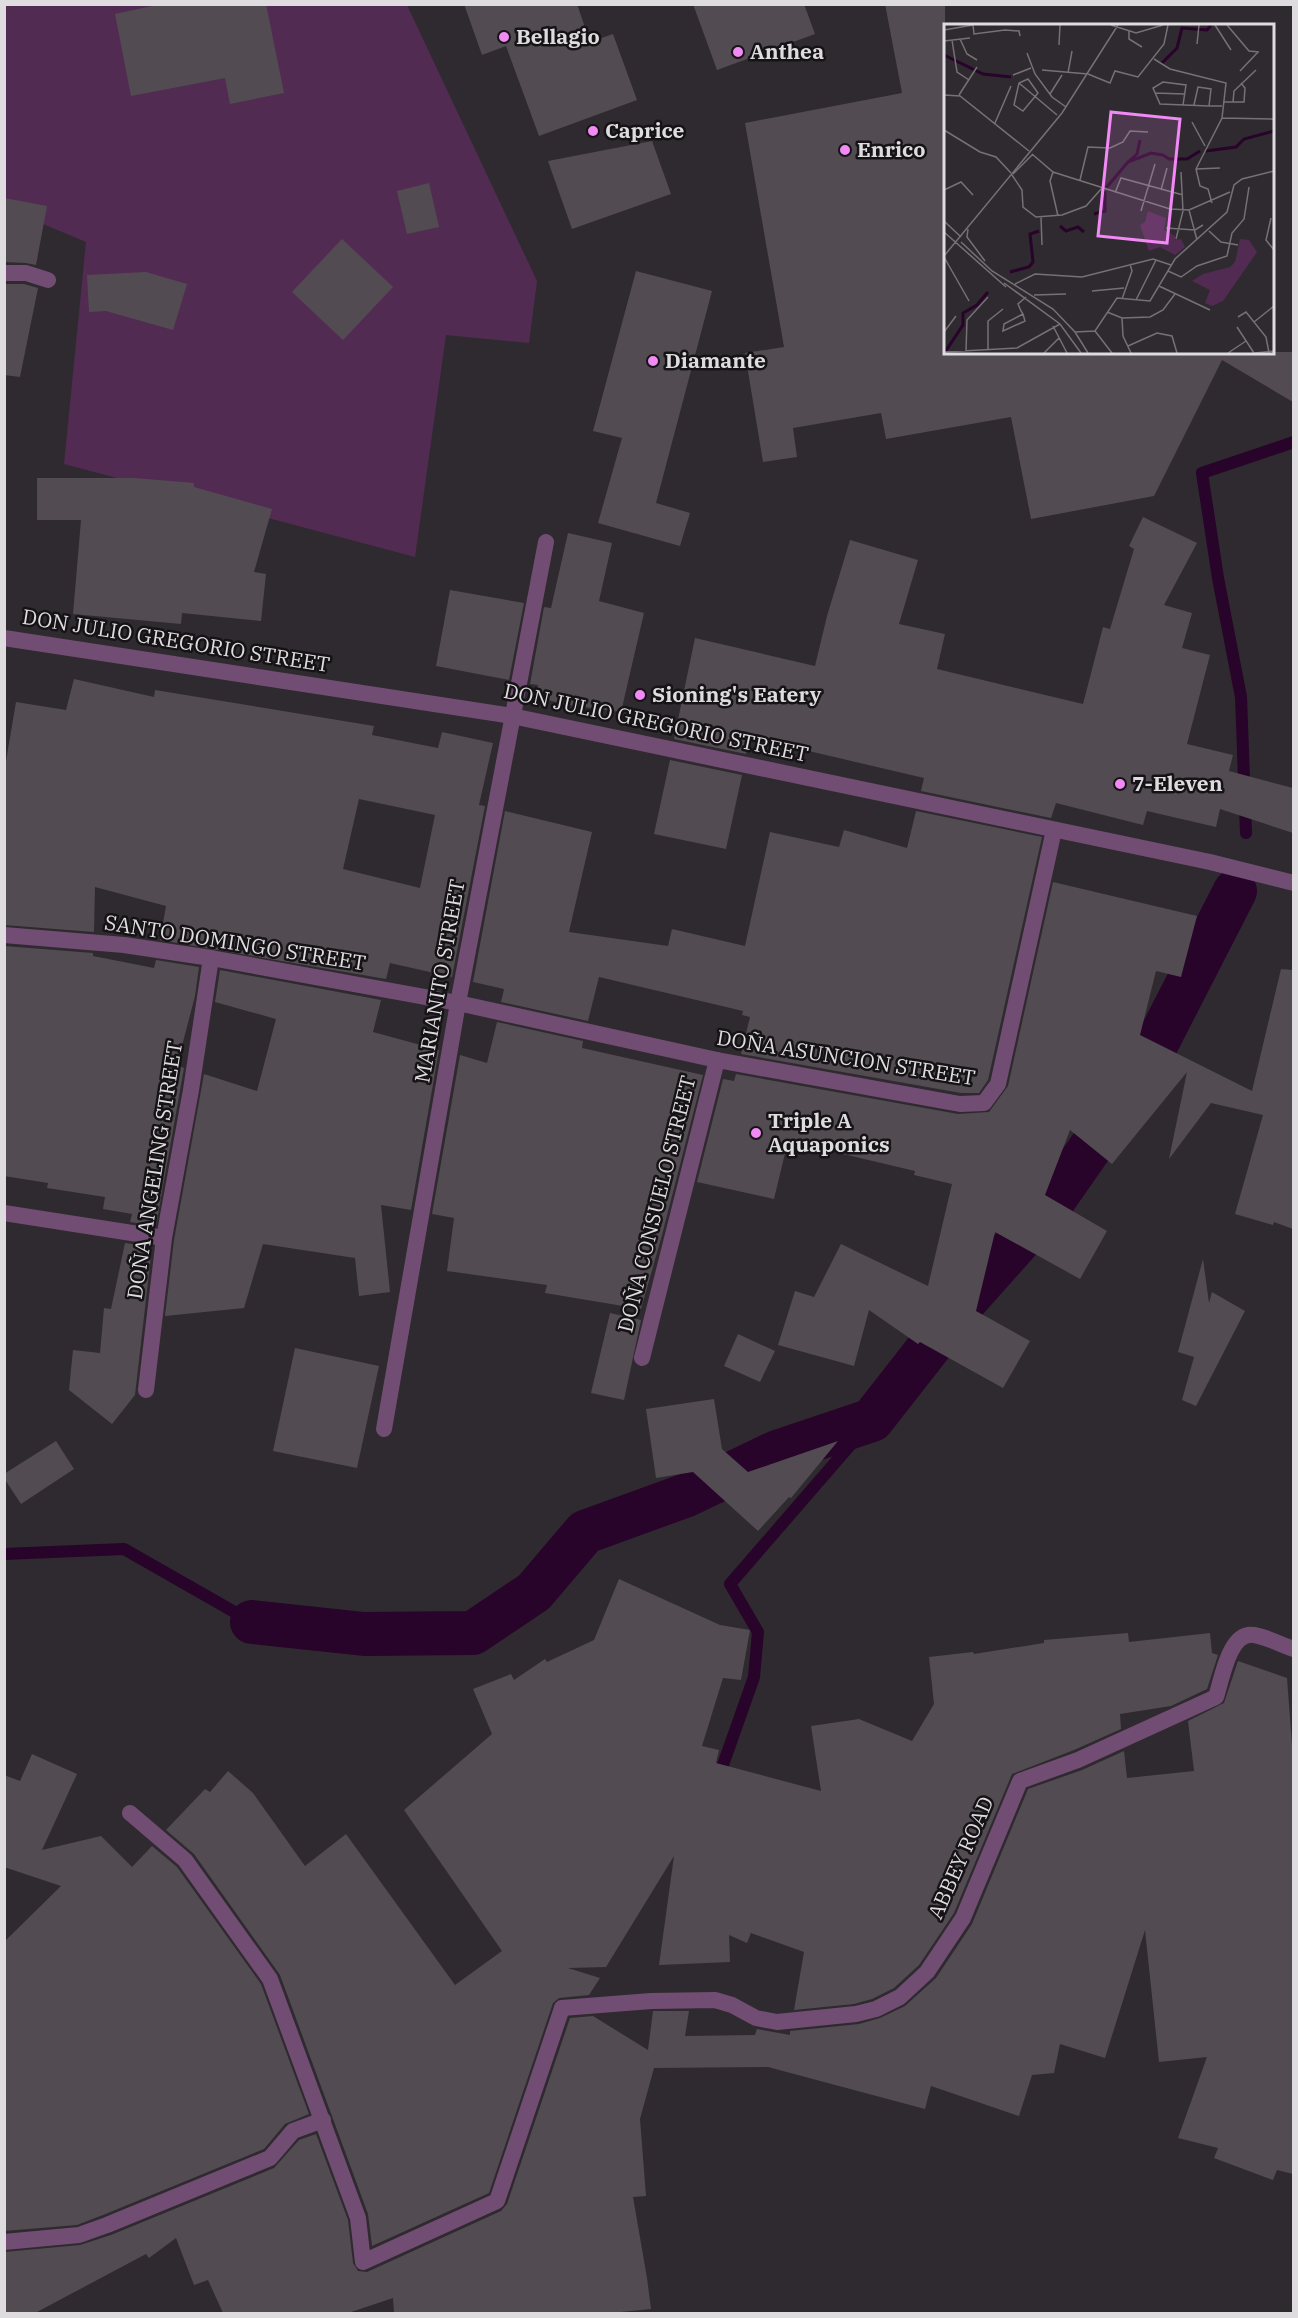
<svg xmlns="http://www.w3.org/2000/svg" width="1298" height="2318" font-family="'IBM Plex Serif',serif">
	<rect width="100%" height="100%" fill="#2f2a2f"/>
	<path fill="#522b53" d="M 4,5 L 407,5 L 537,281 L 529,343 L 446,335 L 415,557 L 64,464 L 86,242 L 5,208 Z"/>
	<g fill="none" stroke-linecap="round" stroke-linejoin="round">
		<g stroke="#28032a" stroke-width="12">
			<path d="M 1246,833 L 1241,697 L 1218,578 L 1202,473 L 1294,442"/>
			<path d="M 4,1554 L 124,1549 L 252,1622"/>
			<path d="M 718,1779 L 754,1677 L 758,1632 L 730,1584 L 872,1420"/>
		</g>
		<path stroke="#28032a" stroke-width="44" d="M 252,1622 L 364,1634 L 473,1633 L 534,1592 L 585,1532 L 687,1495 L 777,1452 L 872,1420 L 966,1300 L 1049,1207 L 1139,1078 L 1235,891"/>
	</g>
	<g fill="#524c52" fill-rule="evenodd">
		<path d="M 161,4 L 266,4 L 284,93 L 230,104 L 225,78 L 131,96 L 115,14 Z"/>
		<path d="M 464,4 L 577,4 L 590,42 L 613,34 L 637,100 L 539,136 L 506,46 L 482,55 Z"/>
		<path d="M 693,4 L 804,4 L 815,34 L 717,70 Z"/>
		<path d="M 885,4 L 945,4 L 945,352 L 1293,352 L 1293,402 L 1222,360 L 1154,496 L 1031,519 L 1011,417 L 886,439 L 881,413 L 793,428 L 797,457 L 763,462 L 745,353 L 784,347 L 745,123 L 902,93 Z"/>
		<path d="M 652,141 L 671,194 L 572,229 L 548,161 Z"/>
		<path d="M 429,183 L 439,227 L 407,234 L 397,191 Z"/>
		<path d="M 4,198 L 47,206 L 36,265 L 26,263 L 4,262 Z"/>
		<path d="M 342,239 L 393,287 L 343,340 L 292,292 Z"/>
		<path d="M 636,271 L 712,291 L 656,503 L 690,513 L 680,546 L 598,523 L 622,438 L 593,431 Z"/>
		<path d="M 146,272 L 187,284 L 173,330 L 106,311 L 89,312 L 87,275 Z"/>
		<path d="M 4,284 L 24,284 L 38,288 L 20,377 L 4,375 Z"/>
		<path d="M 37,478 L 134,478 L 194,483 L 194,487 L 272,509 L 254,572 L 266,574 L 261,621 L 182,613 L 181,624 L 73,614 L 81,520 L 37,520 Z"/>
		<path d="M 1143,517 L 1197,543 L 1164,605 L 1192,613 L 1182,648 L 1210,655 L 1187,744 L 1233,755 L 1229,771 L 1293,788 L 1293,833 L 1220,809 L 1216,827 L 1147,811 L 1143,825 L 1056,803 L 1051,818 L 921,791 L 924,778 L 753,738 L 750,739 L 746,754 L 674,739 L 695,638 L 815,666 L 827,616 L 850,540 L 918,560 L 899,624 L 945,634 L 937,669 L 1083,704 L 1103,627 L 1110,629 L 1134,549 L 1129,546 Z"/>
		<path d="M 568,533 L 612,543 L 599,601 L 644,613 L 621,712 L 568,705 L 536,697 L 538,685 L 530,684 L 544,607 L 551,608 Z"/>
		<path d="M 450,590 L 524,603 L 509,680 L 436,666 Z"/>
		<path d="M 74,679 L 154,697 L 155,690 L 374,726 L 372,735 L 438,748 L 442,732 L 493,743 L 479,805 L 485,806 L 452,977 L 390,963 L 386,979 L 160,940 L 166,906 L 95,887 L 94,932 L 4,925 L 4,773 L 16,702 L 66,710 ZM 359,799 L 435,815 L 420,888 L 343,869 Z"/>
		<path d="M 670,760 L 742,775 L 726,849 L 654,834 Z"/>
		<path d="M 505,811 L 592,832 L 569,932 L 668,946 L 672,929 L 745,946 L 770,832 L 839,847 L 844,830 L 907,848 L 916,811 L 1042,837 L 988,1080 L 979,1093 L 961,1093 L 741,1054 L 750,1017 L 742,1015 L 743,1011 L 599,977 L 588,1021 L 501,1002 L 504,989 L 473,982 Z"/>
		<path d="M 1053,882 L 1197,916 L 1181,977 L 1156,971 L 1140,1035 L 1252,1091 L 1281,969 L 1293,970 L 1293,1229 L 1274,1222 L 1273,1225 L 1235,1214 L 1263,1115 L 1211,1103 L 1169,1159 L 1187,1072 L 1112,1164 L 1070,1130 L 1045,1195 L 1107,1231 L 1080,1279 L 995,1232 L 976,1311 L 1030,1341 L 1003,1388 L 920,1342 L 918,1344 L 869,1310 L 854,1366 L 778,1345 L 795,1291 L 814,1297 L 841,1244 L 928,1286 L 952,1184 L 914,1175 L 915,1171 L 788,1141 L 774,1199 L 697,1182 L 723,1079 L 734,1081 L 736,1074 L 958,1114 L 989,1112 L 1008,1086 Z"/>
		<path d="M 4,946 L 93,953 L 93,956 L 154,968 L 156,960 L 199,967 L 195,996 L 177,1065 L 184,1068 L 156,1226 L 130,1222 L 132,1214 L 103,1209 L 105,1197 L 47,1188 L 48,1183 L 4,1176 Z"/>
		<path d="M 220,970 L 381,1000 L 373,1032 L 439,1050 L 411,1210 L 381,1205 L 390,1292 L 359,1296 L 355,1258 L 263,1244 L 244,1308 L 165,1316 L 174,1240 L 204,1074 L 257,1091 L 276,1019 L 215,1002 Z"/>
		<path d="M 497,1022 L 583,1041 L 582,1048 L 703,1075 L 662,1235 L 641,1309 L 545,1293 L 547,1285 L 447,1271 L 454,1218 L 432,1214 L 460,1055 L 487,1063 Z"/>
		<path d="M 125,1243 L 152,1247 L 135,1395 L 112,1424 L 69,1390 L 73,1350 L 100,1353 L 104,1308 L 111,1309 Z"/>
		<path d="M 1203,1259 L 1209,1303 L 1212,1292 L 1245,1311 L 1196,1406 L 1182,1400 L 1194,1357 L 1178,1352 Z"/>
		<path d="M 610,1313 L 641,1320 L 624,1400 L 591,1393 Z"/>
		<path d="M 738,1334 L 775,1351 L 760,1382 L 724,1366 Z"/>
		<path d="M 295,1348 L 379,1366 L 357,1468 L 273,1451 Z"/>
		<path d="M 714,1399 L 722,1449 L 748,1472 L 838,1441 L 791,1498 L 789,1497 L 758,1531 L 693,1472 L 656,1478 L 646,1409 Z"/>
		<path d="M 56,1441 L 74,1469 L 21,1504 L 4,1478 L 4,1474 Z"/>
		<path d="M 619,1579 L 720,1625 L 750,1630 L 741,1680 L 723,1678 L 702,1746 L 719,1750 L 716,1763 L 821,1791 L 811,1726 L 859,1719 L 912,1741 L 934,1704 L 929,1657 L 973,1652 L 974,1654 L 1044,1643 L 1044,1640 L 1128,1633 L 1129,1642 L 1210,1633 L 1212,1653 L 1218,1655 L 1207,1689 L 1171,1706 L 1120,1714 L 1121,1729 L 1074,1750 L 1012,1774 L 954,1913 L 919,1965 L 894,1988 L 872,1999 L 854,2004 L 794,2010 L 804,1952 L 751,1933 L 747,1943 L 729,1935 L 730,1962 L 659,1965 L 674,1856 L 606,1967 L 568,1968 L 600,1978 L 589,1995 L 559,1998 L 553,2003 L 489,2193 L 372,2246 L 368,2214 L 280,1975 L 194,1854 L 166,1830 L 205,1789 L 210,1792 L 228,1771 L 253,1793 L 305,1866 L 346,1834 L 455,1985 L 502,1951 L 404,1810 L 492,1734 L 473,1689 L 511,1674 L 514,1680 L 545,1659 L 547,1662 L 594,1640 Z"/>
		<path d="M 1238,1661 L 1287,1678 L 1293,1758 L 1293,2174 L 1277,2170 L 1273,2180 L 1214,2158 L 1218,2148 L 1178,2138 L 1207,2057 L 1159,2062 L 1145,1930 L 1105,2058 L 1060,2044 L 1054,2073 L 1032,2075 L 1019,2116 L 931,2086 L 925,2109 L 768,2067 L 654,2068 L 640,2119 L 646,2196 L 633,2197 L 647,2278 L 651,2309 L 610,2313 L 394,2313 L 393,2298 L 348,2313 L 223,2313 L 208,2280 L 194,2285 L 176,2238 L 149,2258 L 146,2254 L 37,2312 L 4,2313 L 4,2252 L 80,2245 L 111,2235 L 274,2168 L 299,2140 L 316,2134 L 348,2220 L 353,2263 L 358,2271 L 367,2272 L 501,2211 L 507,2204 L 570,2018 L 593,2016 L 648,2050 L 653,2011 L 689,2011 L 685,2036 L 755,2035 L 757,2029 L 790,2035 L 790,2031 L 859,2024 L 880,2018 L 905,2006 L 936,1978 L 972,1924 L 1028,1789 L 1082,1770 L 1124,1751 L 1127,1778 L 1194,1771 L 1188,1721 L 1224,1703 Z"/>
		<path d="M 32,1754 L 77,1774 L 42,1850 L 101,1836 L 132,1867 L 152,1846 L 177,1867 L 261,1984 L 309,2114 L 285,2124 L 264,2149 L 103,2215 L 77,2225 L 4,2231 L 4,1942 L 61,1886 L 4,1867 L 4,1775 L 20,1781 Z"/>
	</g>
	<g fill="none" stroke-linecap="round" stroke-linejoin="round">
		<g stroke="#724d73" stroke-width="16">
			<path d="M 130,1813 L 185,1860 L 270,1979 L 358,2218 L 363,2262 L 497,2201 L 562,2008"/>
			<path d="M 4,2242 L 79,2235 L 107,2225 L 270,2158 L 293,2131 L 323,2120"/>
		</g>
		<g stroke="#724d73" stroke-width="16">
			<path d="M 4,273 L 26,273 L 48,280"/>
			<path d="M 4,935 L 124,945 L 211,958 L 458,1003 L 717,1060 L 960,1104 L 984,1103 L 998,1084 L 1054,830"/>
			<path d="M 4,1213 L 164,1238"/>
			<path d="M 642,1358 L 717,1060"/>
			<path d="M 146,1390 L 164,1238 L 191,1090 L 211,958"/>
			<path d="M 384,1429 L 458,1003 L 546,542"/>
			<path d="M 562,2008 L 651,2001 L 715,2000 L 732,2005 L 756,2018 L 777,2022 L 856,2014 L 876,2009 L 900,1997 L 927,1972 L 963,1918 L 1020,1781 L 1078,1760 L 1216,1697 C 1222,1679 1229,1631 1254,1635 C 1267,1637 1281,1645 1294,1649"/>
		</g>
		<path stroke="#724d73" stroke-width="16" d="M 4,638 L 512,716 L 1210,862 L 1294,883"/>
	</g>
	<g fill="#f18af4" stroke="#161316" stroke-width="2">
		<circle cx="504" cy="37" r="6"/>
		<circle cx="738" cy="52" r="6"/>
		<circle cx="593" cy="131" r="6"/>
		<circle cx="845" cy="150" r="6"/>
		<circle cx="653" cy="361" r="6"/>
		<circle cx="640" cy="695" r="6"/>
		<circle cx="1120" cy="784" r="6"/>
		<circle cx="756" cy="1133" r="6"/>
	</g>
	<g text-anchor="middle" stroke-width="5" stroke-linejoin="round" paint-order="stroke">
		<g font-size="21" font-weight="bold" fill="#dfdcdf" stroke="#161316" text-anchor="start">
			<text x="516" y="44">Bellagio</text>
			<text x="750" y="59">Anthea</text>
			<text x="605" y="138">Caprice</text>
			<text x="857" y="157">Enrico</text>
			<text x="665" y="368">Diamante</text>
			<text x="652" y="702">Sioning's Eatery</text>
			<text x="1132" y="791">7-Eleven</text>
			<text x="768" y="1128">Triple A<tspan x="768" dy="24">Aquaponics</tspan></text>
		</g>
		<g font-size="21" fill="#dfdcdf" stroke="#161316">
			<text transform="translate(176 641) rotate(9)" y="7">DON JULIO GREGORIO STREET</text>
			<text transform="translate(656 723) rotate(12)" y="7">DON JULIO GREGORIO STREET</text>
			<text transform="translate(235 943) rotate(9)" y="7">SANTO DOMINGO STREET</text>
			<text transform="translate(440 981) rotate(-80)" y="7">MARIANITO STREET</text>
			<text transform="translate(846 1058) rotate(9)" y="7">DOÑA ASUNCION STREET</text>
			<text transform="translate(155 1170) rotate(-81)" y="7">DOÑA ANGELING STREET</text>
			<text transform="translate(657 1204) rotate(-76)" y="7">DOÑA CONSUELO STREET</text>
			<text transform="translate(961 1858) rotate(-66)" y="7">ABBEY ROAD</text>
		</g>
	</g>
	<g transform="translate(944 24)">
		<rect width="330" height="330" fill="#2f2a2f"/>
		<path d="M 204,187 L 222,194 L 220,206 L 231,212 L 231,216 L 237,215 L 241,223 L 231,231 L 216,223 L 205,227 L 196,201 L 201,198 ZM 296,215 L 305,216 L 313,228 L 279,277 L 268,282 L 261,279 L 266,266 L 248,257 L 259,250 L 286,243 L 291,238 Z" fill="#522b53"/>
		<path fill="none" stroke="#28032a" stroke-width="3" d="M 0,31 L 39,50 L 67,53M 218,39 L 233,24 L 238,4 L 263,6 L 267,1M 262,127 L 292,123 L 300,115 L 330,107M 219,131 L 225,135 L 243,135 L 256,127M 184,138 L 193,130 L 196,116M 162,164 L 184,138 L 207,129 L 219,131M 150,190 L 161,187 L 161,167M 116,202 L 122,207 L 134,203 L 140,208M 66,248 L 85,243 L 89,238 L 86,210 L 95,207M 1,328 L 19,301 L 19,289 L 33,281 L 44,268"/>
		<path fill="none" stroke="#757175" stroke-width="1.5" d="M 29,1 L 30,10 L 61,6 L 75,7 L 76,12M 167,1 L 192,9 L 219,1M 271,1 L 287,26M 283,1 L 305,27 L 315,28M 0,6 L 29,1M 185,7 L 185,15 L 198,23M 16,15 L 23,30 L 33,36M 8,16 L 13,48 L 25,56M 0,17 L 26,14M 253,20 L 255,1M 115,21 L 116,1M 83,29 L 91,50 L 108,73 L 122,83M 210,35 L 226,45 L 282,59 L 278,94 L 252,145 L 256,162 L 264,165 L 268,179M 98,46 L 144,50 L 166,59 L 171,47 L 194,53 L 220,20 L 224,1M 296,47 L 314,28M 124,49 L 128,27M 69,51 L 87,44M 84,55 L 94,69 L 79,87 L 70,81 L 75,59 ZM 75,59 L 113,91M 211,69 L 240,70M 106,70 L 118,51M 0,71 L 16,72 L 85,127M 15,71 L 33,43M 279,78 L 300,78 L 301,64 L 297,59M 289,78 L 290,67 L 312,46M 239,81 L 242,61 L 219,58 L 209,64 L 216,80 L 265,82 L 278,82M 250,81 L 254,63 L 267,65 L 265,82M 278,94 L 330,95M 248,98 L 261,122M 51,99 L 67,62M 0,106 L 36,128 L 52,133 L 67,149M 88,130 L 109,148 L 226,185 L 245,186 L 286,168M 252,145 L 276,144M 109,148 L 106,157 L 114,192M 69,150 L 89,130M 68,151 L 78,166 L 79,183 L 92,193 L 118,191 L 142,182 L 158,164M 136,156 L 144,123 L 166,124 L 179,118 L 186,107 L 204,108M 0,166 L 17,158 L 29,171M 217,166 L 223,144M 171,169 L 177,154 L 239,171M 245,186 L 253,216M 197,187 L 211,140M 97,193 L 98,221M 327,194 L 322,216 L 330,226M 0,197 L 17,213M 222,204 L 251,206 L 259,201M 24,205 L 23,213 L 41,237M 265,207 L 277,218 L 294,221M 0,208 L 62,263M 232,215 L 239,187 L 237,148M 17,218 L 48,247 L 109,285 L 131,308 L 144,329M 0,232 L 118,89 L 174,1M 0,233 L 25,277M 224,247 L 237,253 L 253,242 L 283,232 L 288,209 L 300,195 L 305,163M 60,259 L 116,300 L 137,329M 71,260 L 91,250 L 138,253 L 209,235 L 227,241M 215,262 L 266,286M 148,267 L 180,264M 90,271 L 122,270M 178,275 L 188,247 L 186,240M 192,276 L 212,236M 163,288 L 178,294 L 206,293 L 219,286 L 231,270M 79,290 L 60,300 L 59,307 L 81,297 L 79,290 L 77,287 L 74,280 L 82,273M 294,293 L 302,288 L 322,313 L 325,329M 178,294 L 179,312 L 187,329M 310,298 L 330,282M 109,302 L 123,329M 293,303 L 310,329M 151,307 L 168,329M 0,308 L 12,292M 131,308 L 151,307 L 173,274 L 206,277 L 231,235 L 283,188 L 290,161 L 298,155 L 330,147M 184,322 L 213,309 L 228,312 L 233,329M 44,326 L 44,297 L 59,285M 22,327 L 23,296 L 44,273M 0,328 L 73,324 L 116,300M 100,329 L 115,314M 284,329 L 302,317M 311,329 L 330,327"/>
		<path fill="#f18af4" fill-opacity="0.15" stroke="#f18af4" stroke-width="3" d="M 167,88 L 236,95 L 223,219 L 154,212 Z"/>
		<rect width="330" height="330" fill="none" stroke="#dfdcdf" stroke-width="3"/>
	</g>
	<rect width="1298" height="2318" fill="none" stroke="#dfdcdf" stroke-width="12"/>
</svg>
